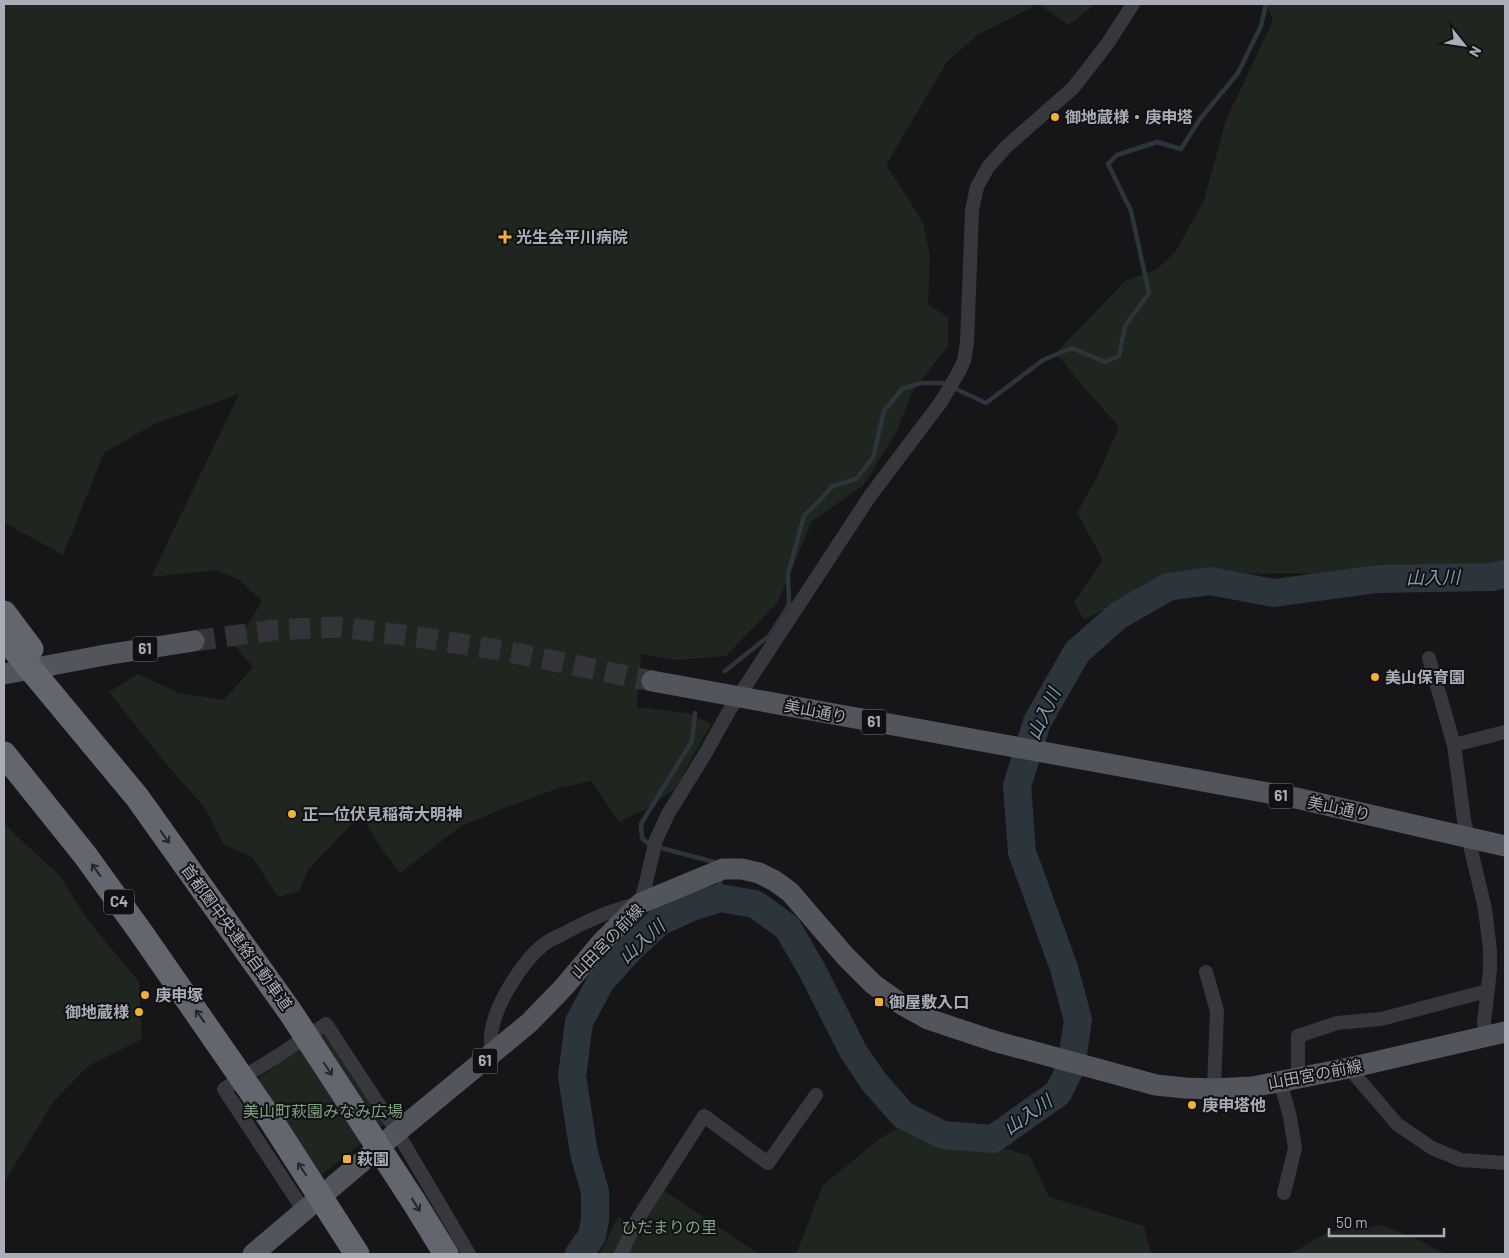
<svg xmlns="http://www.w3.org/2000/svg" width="1509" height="1258" font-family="Barlow,'Noto Sans JP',sans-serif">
	<rect width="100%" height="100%" fill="#161618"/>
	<g fill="#1e261f">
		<path d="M 4,4 L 1038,4 L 976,36 L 947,62 L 886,165 L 923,222 L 930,257 L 928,304 L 948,317 L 948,346 L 912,392 L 897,431 L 864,485 L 812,521 L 778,602 L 726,656 L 676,660 L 641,654 L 637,707 L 687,713 L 711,724 L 675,789 L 644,810 L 619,822 L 591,781 L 559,788 L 502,809 L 461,826 L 400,873 L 378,844 L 361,814 L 308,870 L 299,891 L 278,897 L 253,858 L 223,844 L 205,808 L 162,759 L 109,692 L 138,674 L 179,693 L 224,700 L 253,667 L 235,646 L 262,601 L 239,580 L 217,570 L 151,577 L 239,394 L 152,425 L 104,453 L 63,555 L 5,523 L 4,517 Z"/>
		<path d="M 1038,4 L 1095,4 L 1069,25 Z"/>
		<path d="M 1266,4 L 1505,4 L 1505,565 L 1475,573 L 1172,574 L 1084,620 L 1074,602 L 1103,560 L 1077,513 L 1098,475 L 1119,427 L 1076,378 L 1056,353 L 1126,280 L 1156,270 L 1176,251 L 1204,200 L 1226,120 L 1273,20 Z"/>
		<path d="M 4,824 L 60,876 L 87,919 L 139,982 L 142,1039 L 88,1066 L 54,1101 L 4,1182 Z"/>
		<path d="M 324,1032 L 386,1123 L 314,1181 L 252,1083 Z"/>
		<path d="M 913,1120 L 1030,1156 L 1049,1197 L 1144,1226 L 1151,1254 L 796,1254 L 823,1185 L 879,1139 Z"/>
		<path d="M 660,1188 L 759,1254 L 600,1254 L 618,1217 L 637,1227 Z"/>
		<path d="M 1382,1225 L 1421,1241 L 1444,1254 L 1290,1254 L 1330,1231 Z"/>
	</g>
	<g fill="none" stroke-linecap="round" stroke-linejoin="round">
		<g stroke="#2c353c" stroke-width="4.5">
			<path d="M 725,671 L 769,636 L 789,605 L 788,574 L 804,516 L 833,486 L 856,479 L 873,458 L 884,411 L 902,389 L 921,383 L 943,383 L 986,403 L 1043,360 L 1072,348 L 1105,362 L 1119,356 L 1125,326 L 1149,293 L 1131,211 L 1108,164 L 1117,155 L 1157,142 L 1181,149 L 1200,119 L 1238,73 L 1261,26 L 1266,4"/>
			<path d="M 695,713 L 692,741 L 641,824 L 642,838 L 650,845 L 714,862 L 716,866"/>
			<path d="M 720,898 L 720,878"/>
		</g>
		<path stroke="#2c353c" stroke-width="28" d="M 579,1254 L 592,1236 L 595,1219 L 595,1192 L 584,1153 L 572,1076 L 579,1022 L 601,981 L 629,950 L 659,922 L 694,906 L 720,898 L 755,904 L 787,927 L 812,970 L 853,1051 L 874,1082 L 903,1115 L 943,1135 L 993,1139 L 1058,1093 L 1071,1067 L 1078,1020 L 1064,968 L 1022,852 L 1017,786 L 1037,722 L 1077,652 L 1119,615 L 1168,587 L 1210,581 L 1274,593 L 1378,579 L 1492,577 L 1505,574"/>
		<path stroke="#333438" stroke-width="21" stroke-dasharray="21 11" stroke-linecap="butt" d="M 194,641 L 274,630 L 340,627 L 418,637 L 505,651 L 652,681"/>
		<g stroke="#37383d" stroke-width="14">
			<path d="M 1429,658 L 1454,745 L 1464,820 L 1485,909 L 1490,950 L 1490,970 L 1484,1023 L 1486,1037"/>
			<path d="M 1454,745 L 1505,732"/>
			<path d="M 1206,972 L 1217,1011 L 1214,1089"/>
			<path d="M 491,1055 C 491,1047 490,1037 492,1029 C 497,1002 522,962 543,945 C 549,940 557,937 563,934 C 588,920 613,909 641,903 L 656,840 L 668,814 L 705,754 L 729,711 L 870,496 L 941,402 L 957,375 L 964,361 L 967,343 L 972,210 L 977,187 L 988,167 L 1006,147 L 1073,88 L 1108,43 L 1133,4"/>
			<path d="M 1349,1068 L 1397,1124 L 1432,1148 L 1461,1160 L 1505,1163"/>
			<path d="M 1298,1079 L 1298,1036 L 1337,1023 L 1381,1019 L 1487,991"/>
			<path d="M 1280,1081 L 1290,1117 L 1295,1148 L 1284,1193"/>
			<path d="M 304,1211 L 224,1089 L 276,1057 L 326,1024 L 397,1132 L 469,1254"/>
			<path d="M 621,1254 L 637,1220 L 704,1116 L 768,1163 L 816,1095"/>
		</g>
		<g stroke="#53555c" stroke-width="21">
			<path d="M 4,674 L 105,655 L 194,641"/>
			<path d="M 652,681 L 1296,798 L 1505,846"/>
			<path d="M 253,1254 L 397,1132 L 529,1023 L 564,987 L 601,943 L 641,903 L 723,869 L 742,869 L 759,873 L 775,881 L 790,892 L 846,957 L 873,984 L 901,1004 L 928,1019 L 994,1041 L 1156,1085 L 1185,1088 L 1214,1089 L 1252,1087 L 1349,1068 L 1505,1032"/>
		</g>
		<g stroke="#63666e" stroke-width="25">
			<path d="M 4,613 L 31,649"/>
			<path d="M 4,637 L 137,797 L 291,1013 L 414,1202 L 446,1254"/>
			<path d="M 4,754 L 85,855 L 142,934 L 269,1117 L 357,1254"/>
		</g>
	</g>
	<defs><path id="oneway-shaft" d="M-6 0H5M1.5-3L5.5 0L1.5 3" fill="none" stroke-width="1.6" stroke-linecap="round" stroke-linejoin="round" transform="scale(1.25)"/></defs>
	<g stroke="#26262a">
		<use href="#oneway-shaft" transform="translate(165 837) rotate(54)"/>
		<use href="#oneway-shaft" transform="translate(96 870) rotate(-126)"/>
		<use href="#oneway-shaft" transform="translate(200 1016) rotate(-125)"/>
		<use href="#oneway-shaft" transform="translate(328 1069) rotate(57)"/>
		<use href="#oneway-shaft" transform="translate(302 1169) rotate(-124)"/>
		<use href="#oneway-shaft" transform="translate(416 1205) rotate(58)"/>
	</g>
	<g fill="#f2b134" stroke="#111113" stroke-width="2">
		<circle cx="1055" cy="117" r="5"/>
		<path d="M502.5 229.5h5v5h5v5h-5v5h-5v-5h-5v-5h5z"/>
		<circle cx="1375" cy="677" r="5"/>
		<circle cx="292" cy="814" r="5"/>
		<circle cx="145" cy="995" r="5"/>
		<rect x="874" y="997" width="10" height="10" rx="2.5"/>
		<circle cx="139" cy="1012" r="5"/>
		<circle cx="1192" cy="1105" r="5"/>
		<rect x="342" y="1154" width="10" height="10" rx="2.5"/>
	</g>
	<g text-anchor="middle" stroke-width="4" stroke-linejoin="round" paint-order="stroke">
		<g fill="#111113" stroke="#7b7e86" stroke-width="1">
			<rect x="132.5" y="636.5" width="25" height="25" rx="4"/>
			<rect x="861.5" y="709.5" width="25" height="25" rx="4"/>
			<rect x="1268.5" y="783.5" width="25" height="25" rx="4"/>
			<rect x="104" y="889.5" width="30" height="25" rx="4"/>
			<rect x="472.5" y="1048.5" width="25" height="25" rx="4"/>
		</g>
		<g font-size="15" font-weight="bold" fill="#a8adb8">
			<text x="145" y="654">61</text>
			<text x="874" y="727">61</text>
			<text x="1281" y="801">61</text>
			<text x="119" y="907">C4</text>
			<text x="485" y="1066">61</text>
		</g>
		<g font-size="16" font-weight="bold" fill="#a8adb8" stroke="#111113" text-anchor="start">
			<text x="1065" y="123">御地蔵様・庚申塔</text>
			<text x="516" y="243">光生会平川病院</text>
			<text x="1385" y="683">美山保育園</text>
			<text x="302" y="820">正一位伏見稲荷大明神</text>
			<text x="155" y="1001">庚申塚</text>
			<text x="889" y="1008">御屋敷入口</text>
			<text x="129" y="1018" text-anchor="end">御地蔵様</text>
			<text x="1202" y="1111">庚申塔他</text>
			<text x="357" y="1165">萩園</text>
		</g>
		<g font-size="16" fill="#a8adb8" stroke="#111113">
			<text transform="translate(816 711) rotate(11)" y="6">美山通り</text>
			<text transform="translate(1339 808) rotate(12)" y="6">美山通り</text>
			<text transform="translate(237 937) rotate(54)" y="6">首都圏中央連絡自動車道</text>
			<text transform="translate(607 941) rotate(-46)" y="6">山田宮の前線</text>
			<text transform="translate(1315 1074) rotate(-11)" y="6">山田宮の前線</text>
		</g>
		<g font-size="16" fill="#7fa381" stroke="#111113">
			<text x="323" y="1117">美山町萩園みなみ広場</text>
			<text x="669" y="1233">ひだまりの里</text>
		</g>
		<g font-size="18" font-style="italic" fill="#7f9bb3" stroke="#111113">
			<text transform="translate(1433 578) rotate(-1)" y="6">山入川</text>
			<text transform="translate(1044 714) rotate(-65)" y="6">山入川</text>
			<text transform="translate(642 942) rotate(-42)" y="6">山入川</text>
			<text transform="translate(1028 1115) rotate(-35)" y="6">山入川</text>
		</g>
	</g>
	<rect width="1509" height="1258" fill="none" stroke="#a8adb8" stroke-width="10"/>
	<g transform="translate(1464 45) rotate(120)" stroke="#111113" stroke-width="4" paint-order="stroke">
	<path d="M0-4L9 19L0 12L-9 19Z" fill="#a8adb8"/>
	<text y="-8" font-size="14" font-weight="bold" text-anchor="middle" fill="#a8adb8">N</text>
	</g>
	<path d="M1329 1228v8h115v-8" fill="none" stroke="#a8adb8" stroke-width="2.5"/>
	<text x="1336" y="1228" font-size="15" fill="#a8adb8" stroke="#111113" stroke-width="4" paint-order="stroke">50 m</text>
</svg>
